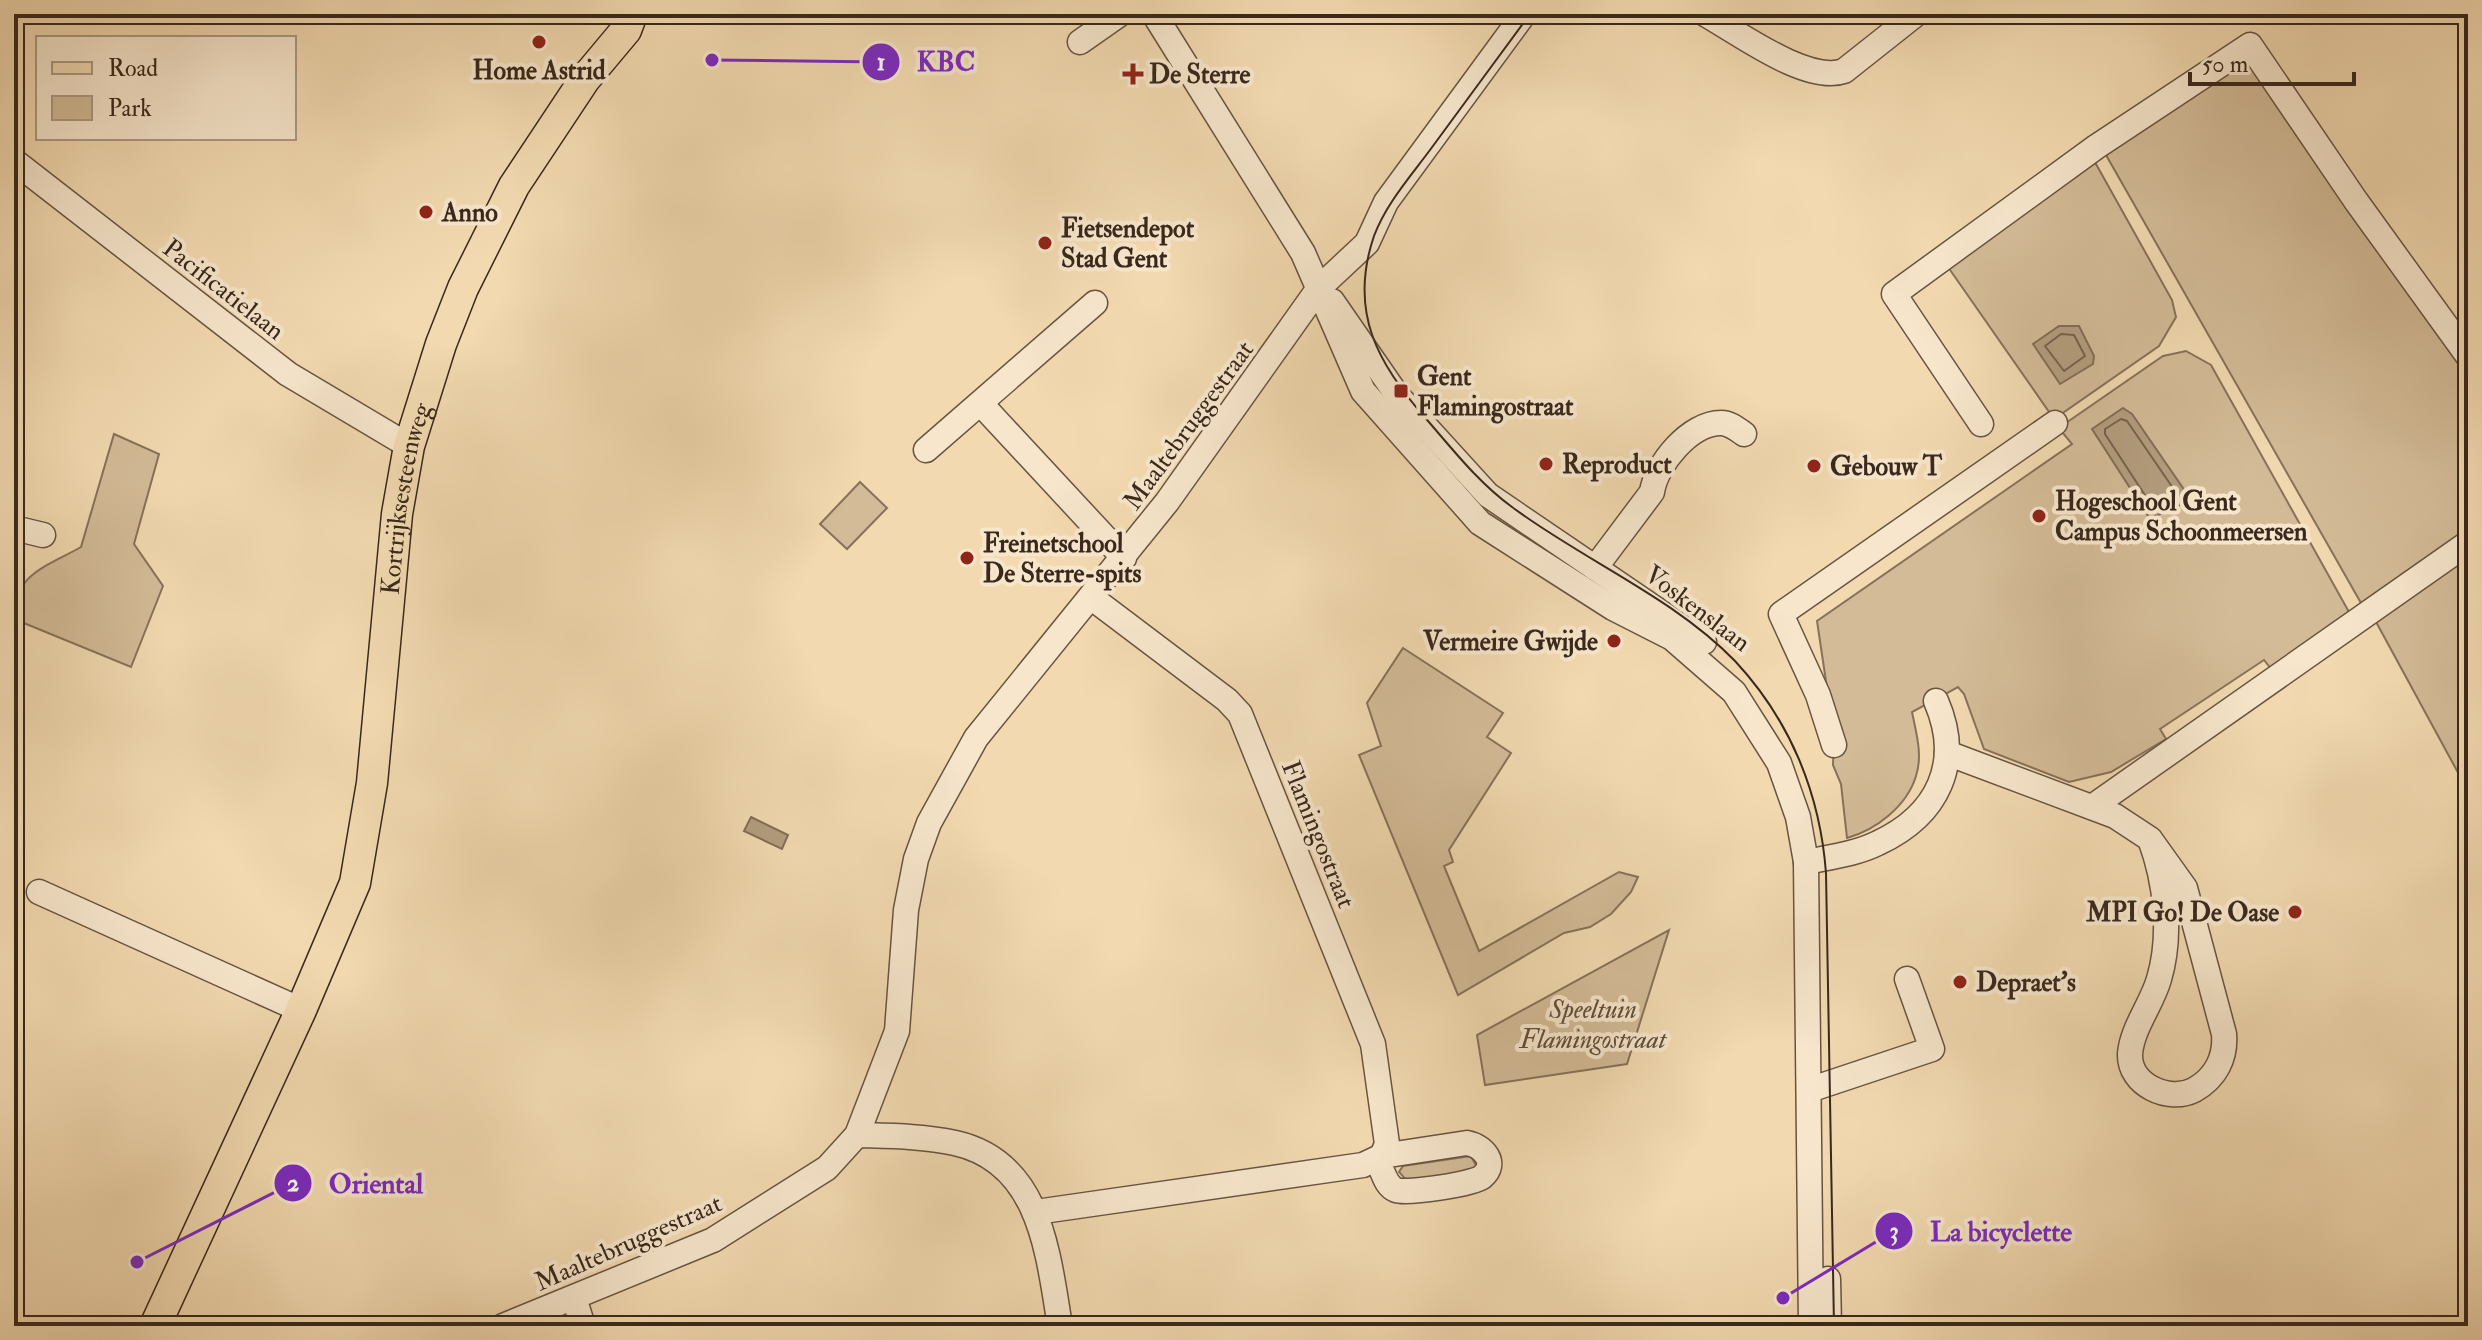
<svg xmlns="http://www.w3.org/2000/svg" width="2482" height="1340" font-family="'IM FELL Double Pica',serif">
	<rect width="100%" height="100%" fill="#f2d9b0"/>
	<filter id="stains"><feTurbulence type="fractalNoise" baseFrequency=".0025" numOctaves="4"/><feColorMatrix values="0 0 0 0 .2 0 0 0 0 .09 0 0 0 0 .02 0 0 0 .5 -.17"/></filter>
	<radialGradient id="worn" r=".72"><stop offset=".6" stop-color="#630" stop-opacity="0"/><stop offset="1" stop-color="#630" stop-opacity=".3"/></radialGradient>
	<g fill="#d3bb97" stroke="#86725a" stroke-width="2">
		<path d="M 2239,60 L 2255,69 L 2468,377 L 2468,528 L 2361,603 L 2106,155 Z"/>
		<path d="M 2089,164 L 2096,164 L 2172,300 L 2176,317 L 2159,346 L 2054,419 L 1948,267 Z"/>
		<path d="M 2186,351 L 2211,365 L 2349,612 L 2272,670 L 2264,660 L 2160,729 L 2166,739 L 2111,772 L 2069,782 L 1984,749 L 1964,694 L 1958,687 L 1912,712 C 1916,732 1923,755 1916,776 C 1907,806 1876,830 1847,838 L 1841,784 L 1833,765 L 1834,735 L 1817,621 L 2072,444 L 2062,432 L 2063,425 L 2163,356 Z"/>
		<path d="M 114,434 L 159,454 L 134,544 L 163,586 L 131,667 L 14,619 C 14,573 46,567 81,547 Z"/>
		<path d="M 860,482 L 887,508 L 847,549 L 820,524 Z"/>
		<path d="M 2468,556 L 2468,791 L 2375,620 Z"/>
		<path d="M 1403,648 L 1503,713 L 1487,737 L 1511,753 L 1449,850 L 1453,862 L 1444,866 L 1479,951 L 1619,872 L 1638,877 L 1631,892 L 1611,914 L 1590,927 L 1564,933 L 1458,995 L 1359,755 L 1381,746 L 1367,703 Z"/>
		<path d="M 1669,930 L 1627,1064 L 1485,1085 L 1477,1035 Z"/>
		<path d="M 1471,1156 L 1477,1167 L 1472,1172 L 1408,1182 L 1399,1172 L 1403,1166 Z"/>
	</g>
	<g fill="#b39d7e" stroke="#826e57" stroke-width="2">
		<path d="M 2059,326 L 2079,326 L 2094,356 L 2093,364 L 2060,384 L 2033,344 Z"/>
		<path d="M 2123,408 L 2132,414 L 2185,491 L 2180,505 L 2150,519 L 2092,429 Z"/>
		<path d="M 751,817 L 788,835 L 782,849 L 744,831 Z"/>
	</g>
	<g fill="none" stroke-linecap="round" stroke-linejoin="round">
		<g stroke="#76624d" stroke-width="2">
			<path d="M 2061,334 L 2074,335 L 2085,356 L 2064,371 L 2045,346 Z"/>
			<path d="M 2121,419 L 2127,421 L 2175,491 L 2173,499 L 2152,506 L 2105,434 L 2105,429 Z"/>
		</g>
		<defs>
			<g id="minor">
				<path d="M 1154,14 L 1303,253 L 1363,391 L 1480,523 L 1613,608 L 1672,638 L 1734,692 L 1779,763 L 1798,817 L 1806,862 L 1811,1326"/>
				<path d="M 1705,14 C 1739,33 1807,84 1844,71 L 1916,14"/>
				<path d="M 1080,42 L 1120,14"/>
				<path d="M 14,161 L 288,374 L 409,446"/>
				<path d="M 1332,301 L 1397,395 L 1488,495 L 1704,642"/>
				<path d="M 982,405 L 1124,558"/>
				<path d="M 1981,424 L 1894,294 L 2096,147 L 2250,45 L 2356,201 L 2468,356"/>
				<path d="M 926,450 L 1095,303"/>
				<path d="M 14,528 L 43,535"/>
				<path d="M 1595,568 L 1652,492 C 1656,464 1690,423 1721,423 C 1730,423 1737,429 1744,434"/>
				<path d="M 1834,745 L 1818,695 L 1781,614 L 2055,423"/>
				<path d="M 1947,753 L 2115,816 L 2150,839 C 2166,882 2172,935 2159,979 C 2152,1004 2132,1028 2130,1054 C 2129,1085 2169,1103 2194,1090 C 2216,1078 2226,1057 2224,1034 L 2185,888 L 2150,839"/>
				<path d="M 2092,807 L 2468,543"/>
				<path d="M 1806,862 C 1830,857 1856,854 1878,843 C 1938,815 1963,763 1936,701"/>
				<path d="M 39,892 L 301,1010"/>
				<path d="M 1809,1090 L 1932,1049 L 1907,979"/>
				<path d="M 857,1135 C 889,1136 923,1136 955,1143 C 1041,1162 1048,1254 1060,1326"/>
				<path d="M 1376,1160 C 1384,1170 1384,1185 1396,1190 C 1407,1194 1473,1184 1482,1177 C 1499,1163 1483,1146 1467,1143 L 1382,1156"/>
				<path d="M 1036,1212 L 1363,1165 L 1382,1156 L 1387,1144 L 1373,1044 L 1240,714 L 1227,700 L 1092,598"/>
				<path d="M 1828,1279 L 1829,1326"/>
				<path d="M 574,1298 L 583,1326"/>
				<path d="M 503,1326 L 713,1240 L 827,1168 L 857,1135 L 897,1031 L 906,910 L 916,859 L 929,823 L 976,738 L 1167,502 L 1319,288 L 1367,243 L 1386,202 L 1524,14"/>
			</g>
			<g id="major">
				<path id="s1" d="M 155,1326 L 301,1010 L 355,883 L 372,783 L 397,514 L 409,446 L 441,344 L 463,288 L 514,186 L 585,79 L 626,30 L 632,14"/>
			</g>
		</defs>
		<use href="#minor" stroke="#675441" stroke-width="27"/>
		<use href="#major" stroke="#39281c" stroke-width="33"/>
		<use href="#minor" stroke="#f7e6cc" stroke-width="24"/>
		<use href="#major" stroke="#f2d9b0" stroke-width="30"/>
		<path stroke="#39281c" stroke-width="2" d="M 1530,14 C 1497,59 1463,105 1430,150 C 1410,177 1386,204 1374,236 C 1348,312 1378,365 1428,421 C 1454,451 1479,483 1512,507 C 1583,560 1673,597 1735,661 C 1790,720 1820,793 1826,873 L 1834,1326"/>
	</g>
	<g fill="#8f2418" stroke="#f7e6cc" stroke-width="3">
		<circle cx="539" cy="42" r="8"/>
		<path d="M1129 62h8v8h8v8h-8v8h-8v-8h-8v-8h8z"/>
		<circle cx="426" cy="212" r="8"/>
		<circle cx="1045" cy="243" r="8"/>
		<rect x="1393" y="383" width="16" height="16" rx="4"/>
		<circle cx="1546" cy="464" r="8"/>
		<circle cx="1814" cy="466" r="8"/>
		<circle cx="2039" cy="516" r="8"/>
		<circle cx="967" cy="558" r="8"/>
		<circle cx="1614" cy="641" r="8"/>
		<circle cx="2295" cy="912" r="8"/>
		<circle cx="1960" cy="982" r="8"/>
	</g>
	<g text-anchor="middle" stroke-width="8" stroke-linejoin="round" paint-order="stroke">
		<g font-size="26" font-weight="bold" fill="#39281c" stroke="#f7e6cc" text-anchor="start">
			<text x="539" y="79" text-anchor="middle">Home Astrid</text>
			<text x="1149" y="83">De Sterre</text>
			<text x="442" y="221">Anno</text>
			<text x="1061" y="237">Fietsendepot<tspan x="1061" dy="30">Stad Gent</tspan></text>
			<text x="1417" y="385">Gent<tspan x="1417" dy="30">Flamingostraat</tspan></text>
			<text x="1562" y="473">Reproduct</text>
			<text x="1830" y="475">Gebouw T</text>
			<text x="2055" y="510">Hogeschool Gent<tspan x="2055" dy="30">Campus Schoonmeersen</tspan></text>
			<text x="983" y="552">Freinetschool<tspan x="983" dy="30">De Sterre-spits</tspan></text>
			<text x="1598" y="650" text-anchor="end">Vermeire Gwijde</text>
			<text x="2279" y="921" text-anchor="end">MPI Go! De Oase</text>
			<text x="1976" y="991">Depraet's</text>
		</g>
		<g font-size="26" fill="#39281c" stroke="#f7e6cc">
			<text transform="translate(224 289) rotate(38)" y="9">Pacificatielaan</text>
			<text transform="translate(1188 425) rotate(-54)" y="9">Maaltebruggestraat</text>
			<text dy="9" stroke="none"><textPath href="#s1" startOffset="874">Kortrijksesteenweg</textPath></text>
			<text transform="translate(1698 608) rotate(37)" y="9">Voskenslaan</text>
			<text transform="translate(1319 834) rotate(68)" y="9">Flamingostraat</text>
			<text transform="translate(628 1242) rotate(-24)" y="9">Maaltebruggestraat</text>
		</g>
		<g font-size="26" font-style="italic" fill="#604d3b" stroke="#f7e6cc">
			<text x="1593" y="1018">Speeltuin<tspan x="1593" dy="30">Flamingostraat</tspan></text>
		</g>
	</g>
	<path fill="none" stroke="#7b2cbf" stroke-width="3" d="M712 60L881 62M137 1262L293 1183M1783 1298L1894 1231"/>
	<g fill="#7b2cbf" stroke="#f7e6cc" stroke-width="3">
		<circle cx="712" cy="60" r="8"/>
		<circle cx="137" cy="1262" r="8"/>
		<circle cx="1783" cy="1298" r="8"/>
		<circle cx="881" cy="62" r="20"/>
		<circle cx="293" cy="1183" r="20"/>
		<circle cx="1894" cy="1231" r="20"/>
	</g>
	<g font-size="24" text-anchor="middle" font-weight="bold" fill="#fff">
		<text x="881" y="70">1</text>
		<text x="293" y="1191">2</text>
		<text x="1894" y="1239">3</text>
	</g>
	<g font-size="28" text-anchor="middle" font-weight="bold" fill="#7b2cbf" stroke="#f7e6cc" stroke-width="8" stroke-linejoin="round" paint-order="stroke">
		<text x="946" y="71">KBC</text>
		<text x="376" y="1193">Oriental</text>
		<text x="2001" y="1241">La bicyclette</text>
	</g>
	<rect width="2482" height="1340" fill="none" stroke="#f2d9b0" stroke-width="48"/>
	<rect x="16" y="16" width="2450" height="1308" fill="none" stroke="#39281c" stroke-width="4"/>
	<rect x="24" y="24" width="2434" height="1292" fill="none" stroke="#39281c" stroke-width="2"/>
	<rect x="36" y="36" width="260" height="104" fill="#f7e6cc" stroke="#ab9a86" stroke-width="2"/>
	<rect x="52" y="62" width="40" height="12" fill="#f2d9b0" stroke="#ab9a86" stroke-width="2"/>
	<text x="108" y="76" font-size="24" fill="#39281c">Road</text>
	<rect x="52" y="96" width="40" height="24" fill="#d3bb97" stroke="#ab9a86" stroke-width="2"/>
	<text x="108" y="116" font-size="24" fill="#39281c">Park</text>
	<path d="M2190 72v12h164v-12" fill="none" stroke="#39281c" stroke-width="4"/>
	<text x="2202" y="72" font-size="24" fill="#39281c" stroke="#f7e6cc" stroke-width="6" paint-order="stroke">50 m</text>
	<rect width="100%" height="100%" filter="url(#stains)"/>
	<rect width="100%" height="100%" fill="url(#worn)"/>
</svg>
